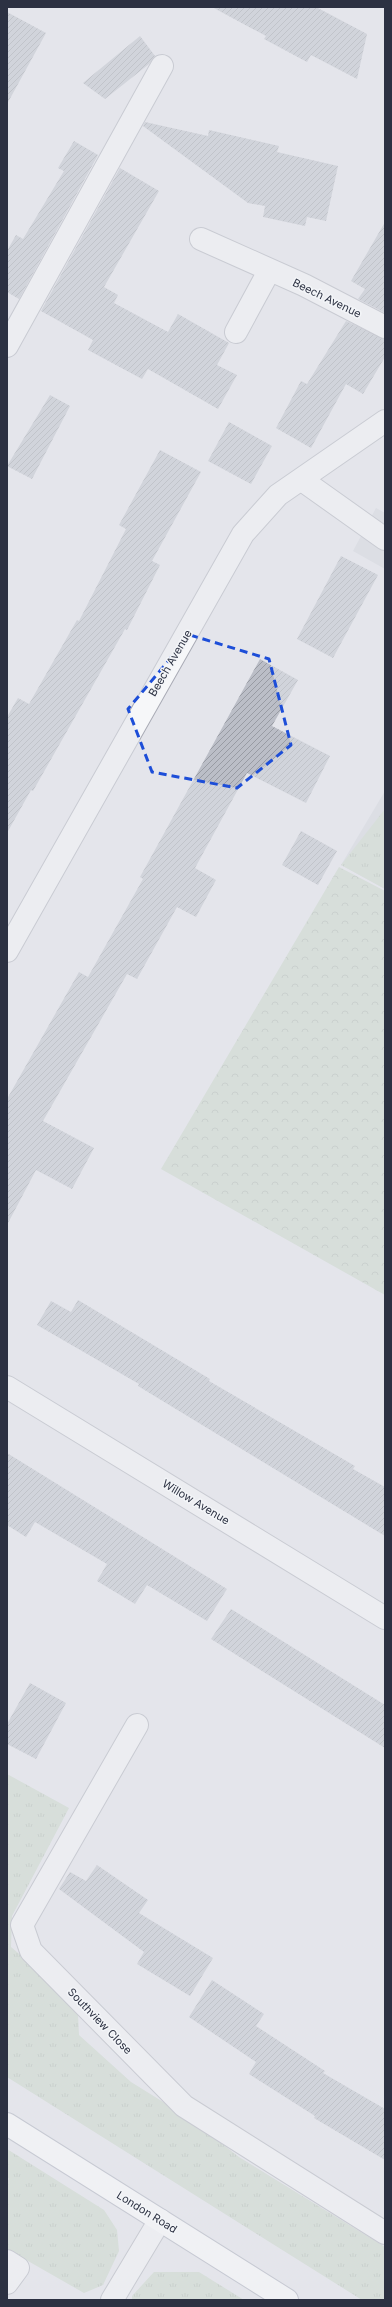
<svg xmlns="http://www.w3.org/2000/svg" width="392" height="2307" font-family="Inter,sans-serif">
	<defs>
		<pattern id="grass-tufts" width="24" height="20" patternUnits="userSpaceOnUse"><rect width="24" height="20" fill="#c7d4c5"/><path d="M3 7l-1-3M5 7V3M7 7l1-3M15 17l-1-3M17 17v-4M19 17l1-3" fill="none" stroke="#abb6aa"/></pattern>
		<pattern id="forest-crowns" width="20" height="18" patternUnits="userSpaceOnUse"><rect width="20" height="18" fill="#c7d4c5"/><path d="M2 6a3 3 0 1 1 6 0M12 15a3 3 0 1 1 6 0" fill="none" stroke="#abb6aa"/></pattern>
		<pattern id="building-hatch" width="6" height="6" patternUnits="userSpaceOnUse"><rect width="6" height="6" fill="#bbbec7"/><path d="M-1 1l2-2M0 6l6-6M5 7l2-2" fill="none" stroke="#989ba3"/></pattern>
	</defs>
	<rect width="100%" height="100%" fill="#e4e5eb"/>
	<g fill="#d2d4dc">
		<path d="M 376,508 L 385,513 L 385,569 L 353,551 Z"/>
		<path d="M 385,791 L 385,889 L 341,865 Z"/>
	</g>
	<g fill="url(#grass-tufts)">
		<path d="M 385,809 L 385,889 L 341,865 Z"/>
		<path d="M 7,1774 L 69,1808 L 12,1916 L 11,1947 L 42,1973 L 78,2015 L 79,2035 L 131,2082 L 189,2118 L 239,2157 L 385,2247 L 385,2300 L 362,2300 L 7,2077 Z"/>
		<path d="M 7,2149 L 104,2210 L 117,2230 L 119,2251 L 103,2285 L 84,2293 L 7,2249 L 7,2182 L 9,2179 L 7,2176 Z"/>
		<path d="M 154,2272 L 199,2272 L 244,2300 L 132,2300 L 132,2296 Z"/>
	</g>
	<path fill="url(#forest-crowns)" d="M 339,867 L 385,891 L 385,1295 L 161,1169 Z"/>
	<g fill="url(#building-hatch)">
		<path d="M 212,7 L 316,7 L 367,34 L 357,79 L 311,55 L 307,62 L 264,39 L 266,36 Z"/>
		<path d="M 7,12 L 46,33 L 7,104 Z"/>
		<path d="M 140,36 L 155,56 L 149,64 L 105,99 L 83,83 Z"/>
		<path d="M 145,122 L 208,136 L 209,130 L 279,146 L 277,152 L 338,166 L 326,221 L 307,217 L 305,226 L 263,217 L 265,206 L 248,203 L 143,126 Z"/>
		<path d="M 74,141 L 98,155 L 19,299 L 7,292 L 7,251 L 16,235 L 23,239 L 64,171 L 58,168 Z"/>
		<path d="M 120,168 L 159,191 L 104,287 L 118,295 L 114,303 L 168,332 L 178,314 L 229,343 L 217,365 L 237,375 L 218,409 L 148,369 L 142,379 L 88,350 L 93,340 L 41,311 Z"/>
		<path d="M 385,222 L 385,313 L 358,299 L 365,289 L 351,281 Z"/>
		<path d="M 346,321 L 385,339 L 385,357 L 363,394 L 346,384 L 311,448 L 276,428 L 301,381 L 307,384 Z"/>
		<path d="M 50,395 L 70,406 L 32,479 L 7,466 Z"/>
		<path d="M 229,422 L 272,446 L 251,484 L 208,461 Z"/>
		<path d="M 160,450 L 201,472 L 152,561 L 160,565 L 127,630 L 125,629 L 33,791 L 31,790 L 7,833 L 7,717 L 18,698 L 29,704 L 77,620 L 79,621 L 126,529 L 119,525 Z"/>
		<path d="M 341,556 L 378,575 L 333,658 L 297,639 Z"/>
		<path d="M 260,659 L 298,680 L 272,726 L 330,756 L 306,803 L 247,773 L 195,868 L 216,880 L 196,917 L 177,907 L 137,979 L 127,974 L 43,1121 L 94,1148 L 72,1189 L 36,1170 L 7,1225 L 7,1099 L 79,972 L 88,977 L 143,879 L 140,877 Z"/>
		<path d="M 301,831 L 337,851 L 318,885 L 282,865 Z"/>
		<path d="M 78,1300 L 210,1379 L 209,1381 L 355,1466 L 353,1469 L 385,1487 L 385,1536 L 138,1386 L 139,1384 L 37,1325 L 51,1301 L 71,1312 Z"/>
		<path d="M 7,1453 L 227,1589 L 207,1621 L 147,1585 L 135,1604 L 97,1581 L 107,1564 L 35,1522 L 26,1537 L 7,1525 Z"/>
		<path d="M 231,1609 L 385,1705 L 385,1748 L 211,1639 Z"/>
		<path d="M 30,1683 L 66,1703 L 36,1759 L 7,1744 L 7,1724 Z"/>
		<path d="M 97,1865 L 148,1900 L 139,1913 L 213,1958 L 190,1996 L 137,1964 L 144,1952 L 59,1889 L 70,1872 L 86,1881 Z"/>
		<path d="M 212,1980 L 264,2014 L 256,2026 L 325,2071 L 323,2073 L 385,2109 L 385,2160 L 314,2118 L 315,2116 L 249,2074 L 256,2062 L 189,2017 Z"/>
	</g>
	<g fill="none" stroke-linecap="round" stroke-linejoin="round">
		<defs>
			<g id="minor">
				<path d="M 201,239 L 304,285 L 385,327"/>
				<path d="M 236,332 L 269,271"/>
				<path d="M 7,346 L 162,66"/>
				<path d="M 302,480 L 385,539"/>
				<path d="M 7,951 L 243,534 L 278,495 L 385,421"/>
				<path d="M 7,1387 L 385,1618"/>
				<path d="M 137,1725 L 22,1925 L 31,1951 L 184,2106 L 385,2233"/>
				<path d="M 7,2261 L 18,2268 L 7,2283"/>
				<path d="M 112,2300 L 160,2220"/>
			</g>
			<path id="major" d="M 7,2124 L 287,2300"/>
		</defs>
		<use href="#minor" stroke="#a9abb5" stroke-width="24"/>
		<use href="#major" stroke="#a4a8b6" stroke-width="24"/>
		<use href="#minor" stroke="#f6f7f9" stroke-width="22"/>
		<use href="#major" stroke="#fff" stroke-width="22"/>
	</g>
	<path d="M0 0H392V2307H0ZM 190,635 L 269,659 L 291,745 L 237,788 L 152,772 L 128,709 Z" fill="#e4e5eb" fill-opacity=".55" fill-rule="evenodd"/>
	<path fill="none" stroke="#1d4ed8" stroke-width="3" stroke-dasharray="8 5" stroke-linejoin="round" d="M 190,635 L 269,659 L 291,745 L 237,788 L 152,772 L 128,709 Z"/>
	<g text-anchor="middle" stroke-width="3" stroke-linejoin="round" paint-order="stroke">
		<g font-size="11" fill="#2c3142" stroke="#f3f5f8">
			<text transform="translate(327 298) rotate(26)" y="4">Beech Avenue</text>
			<text transform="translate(170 663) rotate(-60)" y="4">Beech Avenue</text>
			<text transform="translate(196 1502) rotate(31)" y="4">Willow Avenue</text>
			<text transform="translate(100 2021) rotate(46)" y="4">Southview Close</text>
			<text transform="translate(147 2212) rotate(32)" y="4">London Road</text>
		</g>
	</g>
	<rect width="392" height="2307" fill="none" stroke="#2c3142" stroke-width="16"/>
</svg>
